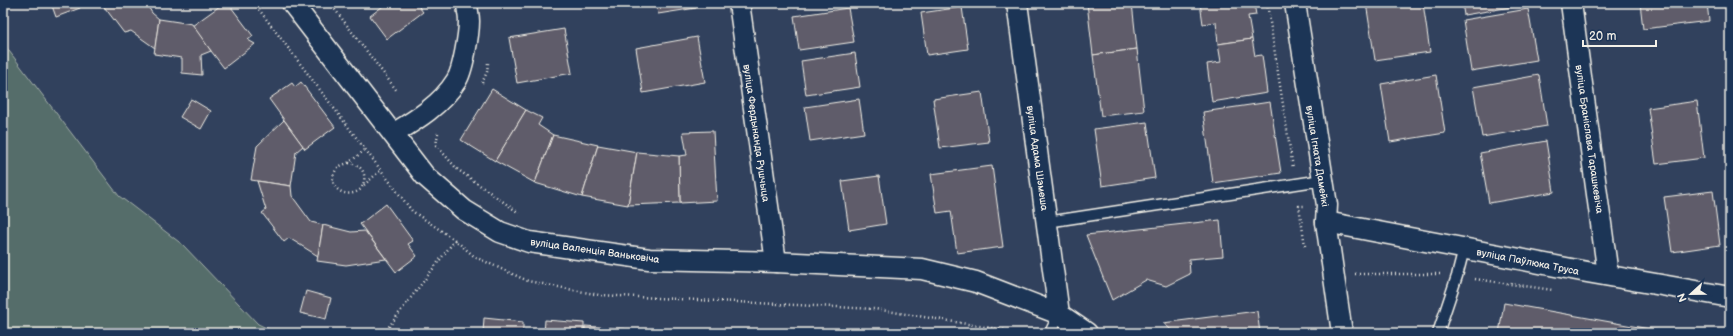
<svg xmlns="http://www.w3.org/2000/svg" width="1733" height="336" font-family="'Balsamiq Sans',sans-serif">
	<rect width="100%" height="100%" fill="#31415d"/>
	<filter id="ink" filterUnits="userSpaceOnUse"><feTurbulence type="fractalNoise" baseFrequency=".025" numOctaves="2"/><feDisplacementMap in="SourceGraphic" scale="8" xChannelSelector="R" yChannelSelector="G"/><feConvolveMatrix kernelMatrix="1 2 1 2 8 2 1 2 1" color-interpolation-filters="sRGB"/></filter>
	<g filter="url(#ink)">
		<path fill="#546d6a" stroke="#a4afa9" d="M 3,43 L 119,196 L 183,245 L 258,324 L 277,333 L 3,333 Z"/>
		<g fill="#5f5c6a" stroke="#f4f1e8">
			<path d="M 51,3 L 78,3 L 80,8 L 56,17 Z"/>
			<path d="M 104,3 L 146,3 L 152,13 L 159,19 L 155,48 L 131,31 L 124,33 L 102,4 Z"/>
			<path d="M 224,3 L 228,3 L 253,36 L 248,40 L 255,44 L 224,68 L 192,26 Z"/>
			<path d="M 387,3 L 416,3 L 423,12 L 387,39 L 370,16 Z"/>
			<path d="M 656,3 L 695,3 L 696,8 L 658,14 Z"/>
			<path d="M 794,3 L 819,3 L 794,7 Z"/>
			<path d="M 1087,3 L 1132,3 L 1137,49 L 1093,55 Z"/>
			<path d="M 1200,3 L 1254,3 L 1256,15 L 1248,16 L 1252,39 L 1218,44 L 1216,22 L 1203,24 Z"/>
			<path d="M 1366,3 L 1423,3 L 1430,52 L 1375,60 Z"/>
			<path d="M 1462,3 L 1529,3 L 1529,4 L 1464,15 Z"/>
			<path d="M 1640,3 L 1707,3 L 1709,21 L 1643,29 Z"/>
			<path d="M 962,7 L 968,49 L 927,55 L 921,13 Z"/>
			<path d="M 848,8 L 854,42 L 799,50 L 794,16 Z"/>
			<path d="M 1528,9 L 1537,60 L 1471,71 L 1463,20 Z"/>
			<path d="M 159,19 L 192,24 L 211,51 L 201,55 L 202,75 L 182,73 L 182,58 L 154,54 Z"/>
			<path d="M 564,29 L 572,73 L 517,83 L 509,38 Z"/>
			<path d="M 697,37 L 705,82 L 643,93 L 636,48 Z"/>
			<path d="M 1252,39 L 1255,56 L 1262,55 L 1267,93 L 1212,102 L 1207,64 L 1221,62 L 1218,44 Z"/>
			<path d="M 1137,49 L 1144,111 L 1101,116 L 1093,55 Z"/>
			<path d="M 855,53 L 860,87 L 806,95 L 801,61 Z"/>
			<path d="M 1436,75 L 1445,133 L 1390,142 L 1381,84 Z"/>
			<path d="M 1539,75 L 1547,126 L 1482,137 L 1473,87 Z"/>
			<path d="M 301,82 L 335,127 L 305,149 L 269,99 L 292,83 L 295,87 Z"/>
			<path d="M 492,89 L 526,110 L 495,161 L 461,140 Z"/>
			<path d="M 982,92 L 989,142 L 940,148 L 933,99 Z"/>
			<path d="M 191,99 L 211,111 L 201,129 L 180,117 Z"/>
			<path d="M 859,99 L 864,133 L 810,141 L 805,107 Z"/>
			<path d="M 1697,101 L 1704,158 L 1656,164 L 1648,108 Z"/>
			<path d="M 1270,102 L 1281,173 L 1213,183 L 1203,112 Z"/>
			<path d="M 526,110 L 542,118 L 538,125 L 553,135 L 535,183 L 495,161 Z"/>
			<path d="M 284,120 L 303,146 L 296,152 L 291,186 L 251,180 L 257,146 Z"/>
			<path d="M 1147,122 L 1155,178 L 1102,186 L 1094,129 Z"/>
			<path d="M 713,131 L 717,201 L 680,203 L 679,156 L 687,155 L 683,132 Z"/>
			<path d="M 553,135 L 598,145 L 582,197 L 535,183 Z"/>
			<path d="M 1546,141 L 1554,192 L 1489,203 L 1480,153 Z"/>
			<path d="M 598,145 L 637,152 L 628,205 L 582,197 Z"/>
			<path d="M 637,152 L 679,156 L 680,203 L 628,205 Z"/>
			<path d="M 992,166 L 1003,247 L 957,253 L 951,211 L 937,213 L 931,174 Z"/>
			<path d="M 879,176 L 886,224 L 849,230 L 842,181 Z"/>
			<path d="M 257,181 L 291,186 L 292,196 L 311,222 L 323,225 L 318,256 L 289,238 L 284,242 L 262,213 L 266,210 Z"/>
			<path d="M 1713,191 L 1720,245 L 1672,252 L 1664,197 Z"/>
			<path d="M 386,204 L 413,241 L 408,244 L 417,256 L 396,272 L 360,224 Z"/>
			<path d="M 1220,220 L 1223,256 L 1189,259 L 1190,274 L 1166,286 L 1146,280 L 1112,300 L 1086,235 Z"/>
			<path d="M 323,225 L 351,232 L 365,231 L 386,259 L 346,265 L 317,261 Z"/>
			<path d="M 306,291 L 331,298 L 326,319 L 300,313 Z"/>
			<path d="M 1504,303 L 1672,333 L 1499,333 Z"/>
			<path d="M 1257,311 L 1260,333 L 1175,333 L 1163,323 Z"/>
			<path d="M 484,318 L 523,322 L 523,333 L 483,333 Z"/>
			<path d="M 545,320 L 584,323 L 584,333 L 544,333 Z"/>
			<path d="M 585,326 L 625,329 L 625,333 L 585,333 Z"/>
			<path d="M 758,329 L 797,330 L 797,333 L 757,333 Z"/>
			<path d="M 654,331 L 693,332 L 693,333 L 654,333 Z"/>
		</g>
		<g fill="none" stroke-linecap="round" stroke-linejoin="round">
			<defs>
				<g id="lane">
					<path d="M 1047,222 L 1322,180"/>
					<path d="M 1050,333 L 1059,314"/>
					<path d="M 1438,333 L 1457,276 L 1464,249"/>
				</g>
				<g id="street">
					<path d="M 292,3 L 425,176 L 464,210 L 500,232 L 529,242 L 649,259 L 776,262 L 922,269 L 976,282 L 1059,314 L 1087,333"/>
					<path d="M 739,3 L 776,262"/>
					<path d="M 1017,3 L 1059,314"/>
					<path d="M 1295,3 L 1327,205 L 1326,222 L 1342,333"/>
					<path d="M 1571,3 L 1608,275"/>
					<path d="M 393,134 C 416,120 441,105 456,81 C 463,71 469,34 469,21 C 469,15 467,9 467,3"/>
					<path d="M 1326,222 L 1587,272 L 1730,297"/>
				</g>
			</defs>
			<use href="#lane" stroke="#f4f1e8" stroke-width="13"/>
			<use href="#street" stroke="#f4f1e8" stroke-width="23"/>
			<g stroke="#f4f1e8" stroke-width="2.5" stroke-dasharray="1 3" stroke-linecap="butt">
				<path d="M 254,3 L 412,211 L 455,240 L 475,257 L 528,281 L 599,295 L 875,309 L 1004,330 L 1013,333"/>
				<path d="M 330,3 L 397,91"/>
				<path d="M 1267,3 L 1293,168"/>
				<path d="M 482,83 L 487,72 L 488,63"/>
				<path d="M 438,133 L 436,145 L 457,169 L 519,213"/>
				<path d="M 349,163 C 364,165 368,177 361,189 C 346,201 325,187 336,170 C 340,164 346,165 351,161 C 356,157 361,153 366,149"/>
				<path d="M 364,185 L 381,170"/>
				<path d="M 1305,246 L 1299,206 L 1306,206"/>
				<path d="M 1355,274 L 1440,274"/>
				<path d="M 1475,279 L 1553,290"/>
				<path d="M 384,333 L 455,240"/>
			</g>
			<use href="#lane" stroke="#1d3557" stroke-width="10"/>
			<use href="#street" stroke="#1d3557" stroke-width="20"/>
		</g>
	</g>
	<g text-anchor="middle" stroke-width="3" stroke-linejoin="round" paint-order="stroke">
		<g font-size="10" fill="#f4f1e8" stroke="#1d3557">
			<text transform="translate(757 133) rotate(82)" y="4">вуліца Фердынанда Рушчыца</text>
			<text transform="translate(1590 139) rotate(82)" y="4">вуліца Браніслава Тарашкевіча</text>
			<text transform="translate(1318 156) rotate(81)" y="4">вуліца Ігната Дамейкі</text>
			<text transform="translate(1038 158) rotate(82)" y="4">вуліца Адама Шэмеша</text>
			<text transform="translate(595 250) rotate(8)" y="4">вуліца Валенція Ваньковіча</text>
			<text transform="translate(1528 261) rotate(11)" y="4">вуліца Паўлюка Труса</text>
		</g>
	</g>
	<rect width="1733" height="336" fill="none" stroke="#1d3557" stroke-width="16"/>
	<rect x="8" y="8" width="1717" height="320" fill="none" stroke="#f4f1e8" stroke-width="1.5" filter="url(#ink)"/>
	<g transform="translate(1691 294) rotate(248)" stroke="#1d3557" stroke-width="3" paint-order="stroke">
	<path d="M0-3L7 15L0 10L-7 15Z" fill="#f4f1e8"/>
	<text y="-6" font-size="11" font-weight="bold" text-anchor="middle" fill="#f4f1e8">N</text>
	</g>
	<path d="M1583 40v6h73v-6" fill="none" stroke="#f4f1e8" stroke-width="2"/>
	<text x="1589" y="40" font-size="12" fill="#f4f1e8" stroke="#1d3557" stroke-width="3" paint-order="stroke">20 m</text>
</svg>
